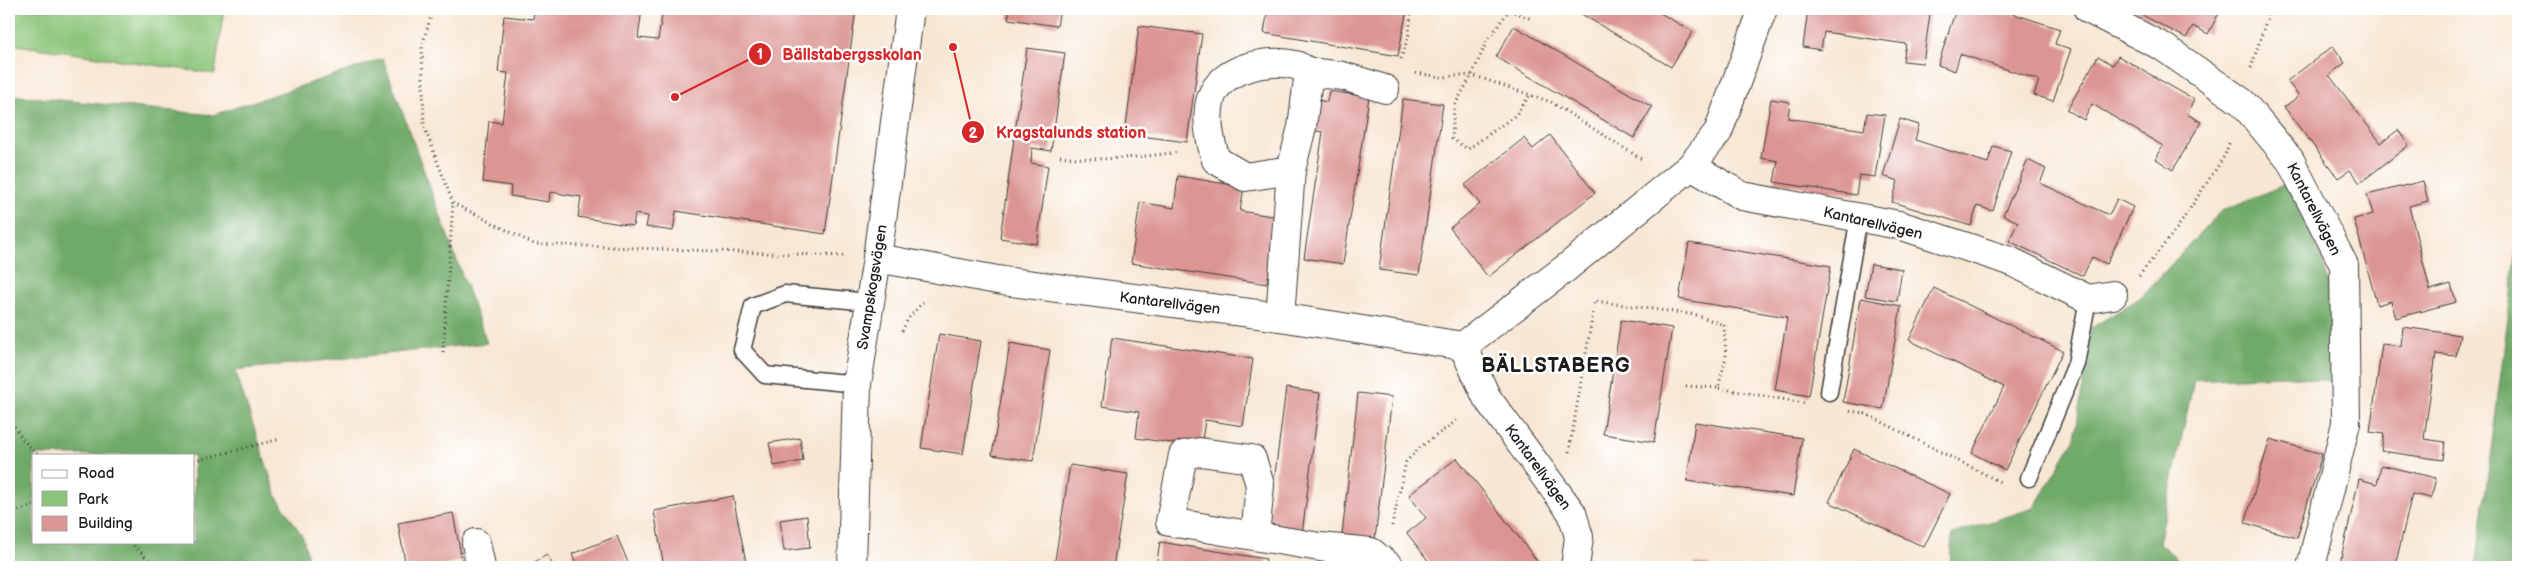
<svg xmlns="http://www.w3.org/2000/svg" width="2527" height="576" font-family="'Balsamiq Sans',sans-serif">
	<rect width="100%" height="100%" fill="#fff"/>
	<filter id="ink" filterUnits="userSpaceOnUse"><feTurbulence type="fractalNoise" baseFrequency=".02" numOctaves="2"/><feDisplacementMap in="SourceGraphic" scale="10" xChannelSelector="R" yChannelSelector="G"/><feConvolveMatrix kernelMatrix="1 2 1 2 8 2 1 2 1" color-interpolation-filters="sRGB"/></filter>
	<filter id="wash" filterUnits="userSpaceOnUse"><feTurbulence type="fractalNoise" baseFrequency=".0096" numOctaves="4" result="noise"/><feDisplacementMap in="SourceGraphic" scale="20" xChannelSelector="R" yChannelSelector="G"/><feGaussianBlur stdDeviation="1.12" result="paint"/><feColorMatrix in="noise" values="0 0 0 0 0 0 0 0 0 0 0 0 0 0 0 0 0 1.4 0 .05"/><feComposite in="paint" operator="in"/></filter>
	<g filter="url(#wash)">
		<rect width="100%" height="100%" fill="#f7e6d2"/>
		<path fill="#8ac478" stroke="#53704a" d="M 9,9 L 224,9 L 215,74 L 9,44 Z"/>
		<g fill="#6faa68" stroke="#466342" fill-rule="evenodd">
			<path d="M 383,59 L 487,343 L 235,370 L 277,497 L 303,537 L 310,567 L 9,567 L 9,95 L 213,115 ZM 34,455 L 194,455 L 194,542 L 34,542 Z"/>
			<path d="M 2291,182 L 2323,263 L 2336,314 L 2338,382 L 2284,376 L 2194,380 L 2159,543 L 2181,562 L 2174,567 L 1950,567 L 1952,534 L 2034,508 L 2075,438 L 2091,328 L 2140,298 L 2221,211 Z"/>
			<path d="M 2518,239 L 2518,567 L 2476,567 Z"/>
		</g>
		<g id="blocks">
			<g fill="#db9593">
				<path d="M 534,9 L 574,12 L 575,9 L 642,9 L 638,38 L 658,40 L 663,9 L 856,9 L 825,234 L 676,211 L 673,231 L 646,227 L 648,216 L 635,214 L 633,226 L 578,217 L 581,197 L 550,192 L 549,202 L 510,196 L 511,186 L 483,182 L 489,121 L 502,123 L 508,73 L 498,72 L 504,16 L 533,19 Z"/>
				<path d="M 1010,9 L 1060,9 L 1057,26 L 1008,19 Z"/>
				<path d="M 1268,9 L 1407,9 L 1398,56 L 1264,33 Z"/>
				<path d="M 1573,9 L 1653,9 L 1693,32 L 1671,67 Z"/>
				<path d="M 1699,9 L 1711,9 L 1710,12 Z"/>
				<path d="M 1808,9 L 1915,9 L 1914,12 L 1930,14 L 1923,63 L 1903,61 L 1906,44 L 1824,32 L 1821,50 L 1803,47 Z"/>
				<path d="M 1956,9 L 1972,13 L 1974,9 L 1999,9 L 2060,29 L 2055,44 L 2071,49 L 2053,101 L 2034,95 L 2039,80 L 1960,54 L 1955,71 L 1938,65 Z"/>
				<path d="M 2131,9 L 2221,9 L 2208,34 L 2193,26 L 2186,38 Z"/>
				<path d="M 1139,26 L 1202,34 L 1187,142 L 1125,134 Z"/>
				<path d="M 1514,26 L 1652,107 L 1634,138 L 1496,57 Z"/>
				<path d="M 2333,46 L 2345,63 L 2329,75 L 2381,143 L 2398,130 L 2409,145 L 2360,183 L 2350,170 L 2338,178 L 2284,107 L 2299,96 L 2287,81 Z"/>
				<path d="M 1027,48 L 1065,53 L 1051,151 L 1032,148 L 1031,163 L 1048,166 L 1037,244 L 1000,238 Z"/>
				<path d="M 2098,56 L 2113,65 L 2118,56 L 2195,100 L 2187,114 L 2201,122 L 2173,170 L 2156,159 L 2163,146 L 2092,104 L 2084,120 L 2067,110 Z"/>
				<path d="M 1329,91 L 1369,97 L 1343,264 L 1304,258 L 1323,132 L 1309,130 L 1313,99 L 1327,102 Z"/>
				<path d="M 1403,99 L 1443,104 L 1419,275 L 1379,270 Z"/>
				<path d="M 1771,99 L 1790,102 L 1788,118 L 1864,130 L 1867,113 L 1885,115 L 1875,177 L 1859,175 L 1856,195 L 1774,182 L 1778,161 L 1761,158 Z"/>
				<path d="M 1900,119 L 1919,125 L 1915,140 L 1988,163 L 1993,146 L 2011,151 L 1993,211 L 1977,206 L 1971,226 L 1892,202 L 1898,181 L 1883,176 Z"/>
				<path d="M 1550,135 L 1595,193 L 1488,277 L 1450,228 L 1480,204 L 1465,185 L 1524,138 L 1533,149 Z"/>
				<path d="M 2028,160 L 2046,169 L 2040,183 L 2109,215 L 2117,199 L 2133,207 L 2107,264 L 2092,257 L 2083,276 L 2009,241 L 2018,222 L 2003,215 Z"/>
				<path d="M 1178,176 L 1244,187 L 1240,211 L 1278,217 L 1267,284 L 1131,263 L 1140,202 L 1174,208 Z"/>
				<path d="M 2423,181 L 2428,201 L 2409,206 L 2430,290 L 2451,284 L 2456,302 L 2396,318 L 2391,301 L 2377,305 L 2354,219 L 2373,214 L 2367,195 Z"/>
				<path d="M 1689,243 L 1831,266 L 1809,396 L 1775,390 L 1787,317 L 1679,299 Z"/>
				<path d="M 1871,264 L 1902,269 L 1897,301 L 1865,296 Z"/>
				<path d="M 1934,288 L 2063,351 L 2005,470 L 1972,453 L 2004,387 L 1909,340 Z"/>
				<path d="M 1861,298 L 1901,306 L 1883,409 L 1843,402 Z"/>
				<path d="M 1621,320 L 1672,328 L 1654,442 L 1603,434 Z"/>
				<path d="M 2403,327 L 2460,335 L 2456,356 L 2436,354 L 2424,439 L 2445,442 L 2443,460 L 2381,451 L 2384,434 L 2370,432 L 2382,344 L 2401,346 Z"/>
				<path d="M 939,334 L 981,341 L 963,454 L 921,448 Z"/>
				<path d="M 1112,338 L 1253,359 L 1243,426 L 1205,420 L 1201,447 L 1136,438 L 1139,412 L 1102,406 Z"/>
				<path d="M 1010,343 L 1050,350 L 1033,461 L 992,455 Z"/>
				<path d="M 1286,388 L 1320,393 L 1302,534 L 1268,529 Z"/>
				<path d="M 1358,393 L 1392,397 L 1375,539 L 1342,535 Z"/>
				<path d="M 1695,422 L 1802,438 L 1793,496 L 1687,481 Z"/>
				<path d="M 800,438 L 803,461 L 774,466 L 769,443 Z"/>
				<path d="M 2270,439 L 2322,454 L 2297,538 L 2245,523 Z"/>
				<path d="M 1854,449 L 1950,494 L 1924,547 L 1829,502 Z"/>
				<path d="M 1457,458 L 1542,567 L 1433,567 L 1407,533 L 1426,518 L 1409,495 Z"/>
				<path d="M 1070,465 L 1128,474 L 1113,567 L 1054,567 Z"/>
				<path d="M 2381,465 L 2436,478 L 2431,498 L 2412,494 L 2395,567 L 2339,567 L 2359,479 L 2377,484 Z"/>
				<path d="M 733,496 L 747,567 L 664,567 L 654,511 Z"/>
				<path d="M 453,513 L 462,561 L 429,567 L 406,567 L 398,523 Z"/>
				<path d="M 807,516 L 810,548 L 784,551 L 780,520 Z"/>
				<path d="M 617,536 L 630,567 L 577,567 L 572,554 Z"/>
				<path d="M 1160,542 L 1266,559 L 1265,567 L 1156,567 Z"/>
				<path d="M 547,555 L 554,567 L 525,567 Z"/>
				<path d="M 1695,563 L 1711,566 L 1711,567 L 1694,567 Z"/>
			</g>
		</g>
	</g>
	<g filter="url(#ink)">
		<use href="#blocks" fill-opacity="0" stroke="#3d3a37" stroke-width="1"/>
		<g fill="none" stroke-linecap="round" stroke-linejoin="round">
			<defs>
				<g id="service">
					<path d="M 857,384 L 765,375 L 742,350 L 753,306 L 785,294 L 869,302"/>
					<path d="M 1829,392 L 1859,217"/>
					<path d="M 2029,478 L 2076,364 L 2088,299"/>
				</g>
				<g id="minor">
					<path d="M 2088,9 L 2163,47 L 2242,102 L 2290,160 L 2344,265 L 2346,423 L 2311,567"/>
					<path d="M 1691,166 L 1742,196 L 1899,225 L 2010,261 L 2088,299 L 2113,295"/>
					<path d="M 1291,170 L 1245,177 L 1216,160 C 1210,140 1205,119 1211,98 C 1221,68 1268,58 1295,65 C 1300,66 1305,70 1309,72"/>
					<path d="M 877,258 L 1003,281 L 1280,317 L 1463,346 L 1566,268 L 1691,166 L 1718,132 L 1763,9"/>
					<path d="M 1280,317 L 1291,170 L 1302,127 L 1309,72 L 1343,76 L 1385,89"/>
					<path d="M 1463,346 L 1487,398 L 1572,513 L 1579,537 L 1575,567"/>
					<path d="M 1255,536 L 1260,485 L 1252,459 L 1200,452 L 1183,455 L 1170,522 L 1320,547 L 1371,552 L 1390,567"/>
					<path d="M 476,543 L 481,567"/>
					<path d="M 852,567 L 857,384 L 877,258 L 910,9"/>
				</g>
			</defs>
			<use href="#service" stroke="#3d3a37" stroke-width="19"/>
			<use href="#minor" stroke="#3d3a37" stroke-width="30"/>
			<g stroke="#3d3a37" stroke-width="3" stroke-dasharray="1 4" stroke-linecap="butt">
				<path d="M 433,9 L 422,46 L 424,126 L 453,203 L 534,244 L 844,256"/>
				<path d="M 1505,9 L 1532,19"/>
				<path d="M 1510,9 L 1487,41 L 1472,75 L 1454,106 L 1452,139 L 1468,149 L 1516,115 L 1530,95"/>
				<path d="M 1401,59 L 1409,34 L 1412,9"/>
				<path d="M 2251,68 L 2270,9"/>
				<path d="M 1416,73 L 1441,77 L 1472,75 L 1551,102 L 1643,160"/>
				<path d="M 1060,156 C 1098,162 1141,157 1179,152"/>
				<path d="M 2139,276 L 2178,227 L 2225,155 L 2230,141"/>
				<path d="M 902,331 L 908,319 L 923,302"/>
				<path d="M 443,352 L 453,203"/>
				<path d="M 1686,386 L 1718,388"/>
				<path d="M 1850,411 L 1864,413 L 2002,483"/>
				<path d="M 9,418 L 23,440 L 38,455"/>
				<path d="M 1569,452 L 1595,301 L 1696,315 L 1724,325 L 1726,357 L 1718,388 L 1804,403"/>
				<path d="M 194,461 L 280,439"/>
				<path d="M 9,514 L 34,505"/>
				<path d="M 1392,526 L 1406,462 L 1419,448 L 1459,419"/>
				<path d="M 130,542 L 156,567"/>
			</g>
			<use href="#service" stroke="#fff" stroke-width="16"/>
			<use href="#minor" stroke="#fff" stroke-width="28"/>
		</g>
	</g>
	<g text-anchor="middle" stroke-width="5" stroke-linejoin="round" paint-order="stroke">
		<g font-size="15" fill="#1c1c1c" stroke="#fff">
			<text transform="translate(2314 209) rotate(63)" y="5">Kantarellvägen</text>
			<text transform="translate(1873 223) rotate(13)" y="5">Kantarellvägen</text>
			<text transform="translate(872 287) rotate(-81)" y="5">Svampskogsvägen</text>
			<text transform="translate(1170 303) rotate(7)" y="5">Kantarellvägen</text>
			<text transform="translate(1538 467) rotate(54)" y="5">Kantarellvägen</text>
		</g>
		<g font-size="20" font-weight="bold" letter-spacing="1" fill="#1c1c1c" stroke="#fff">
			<text x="1556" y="372">BÄLLSTABERG</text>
		</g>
	</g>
	<path fill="none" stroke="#d62828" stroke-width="2" d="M675 97L760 54M953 47L973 132"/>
	<g fill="#d62828" stroke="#fff" stroke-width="2">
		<circle cx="675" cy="97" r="5"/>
		<circle cx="953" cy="47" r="5"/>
		<circle cx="760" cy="54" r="12"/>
		<circle cx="973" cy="132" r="12"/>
	</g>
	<g font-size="15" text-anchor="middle" font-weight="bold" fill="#fff">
		<text x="760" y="59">1</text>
		<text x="973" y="138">2</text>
	</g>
	<g font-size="16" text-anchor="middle" font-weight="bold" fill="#d62828" stroke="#fff" stroke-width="5" stroke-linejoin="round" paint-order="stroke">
		<text x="852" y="60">Bällstabergsskolan</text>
		<text x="1071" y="138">Kragstalunds station</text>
	</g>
	<rect width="2527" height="576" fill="none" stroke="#fff" stroke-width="30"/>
	<rect x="32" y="454" width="162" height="90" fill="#ffffff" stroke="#a4a4a4"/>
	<rect x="42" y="470" width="25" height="8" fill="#ffffff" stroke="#a4a4a4"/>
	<text x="78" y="478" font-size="15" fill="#1c1c1c">Road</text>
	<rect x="42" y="491" width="25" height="15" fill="#8ac478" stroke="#a4a4a4"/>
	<text x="78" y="504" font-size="15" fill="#1c1c1c">Park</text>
	<rect x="42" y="516" width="25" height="15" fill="#db9593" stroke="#a4a4a4"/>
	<text x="78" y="528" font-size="15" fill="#1c1c1c">Building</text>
</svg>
